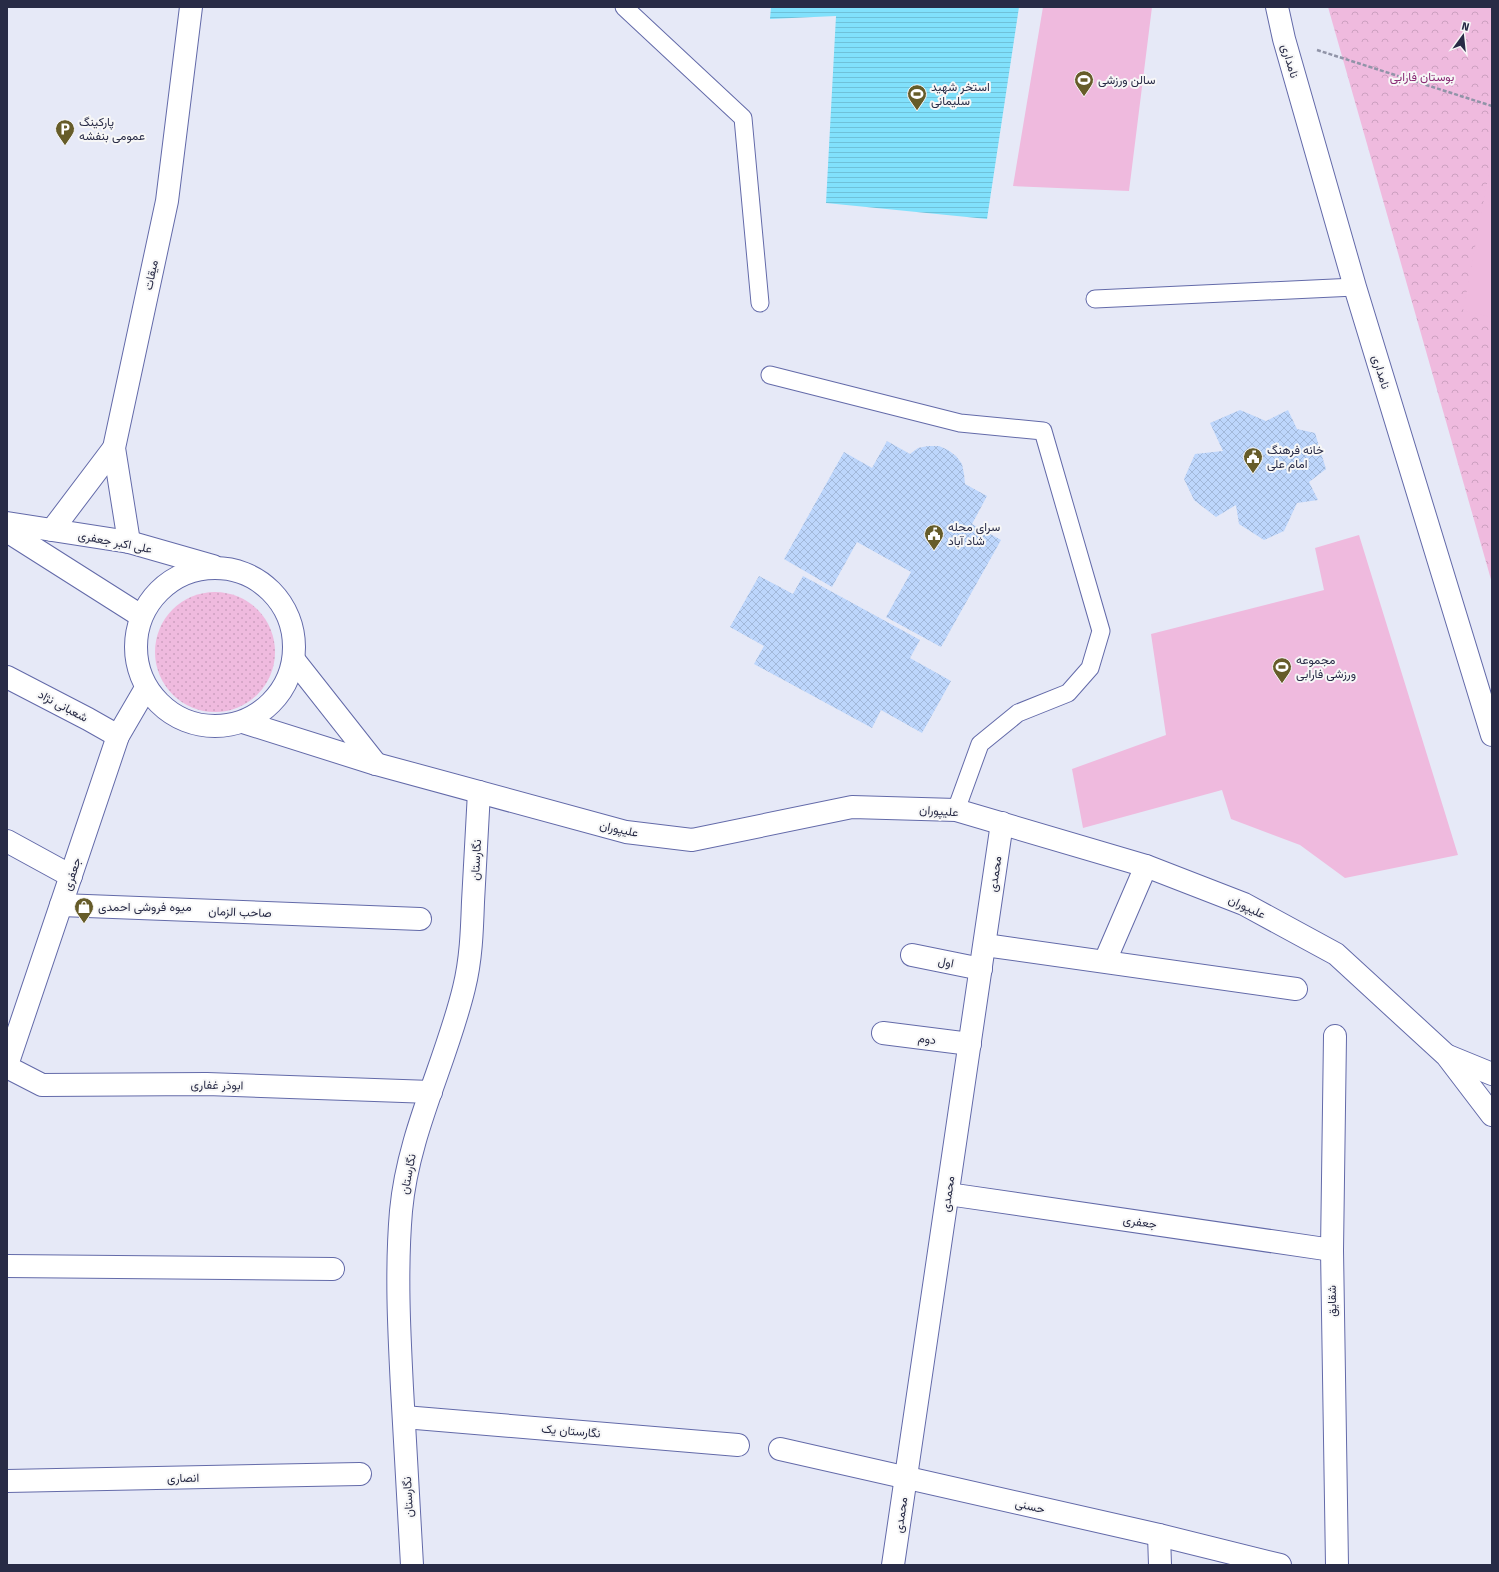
<svg xmlns="http://www.w3.org/2000/svg" width="1499" height="1572" font-family="'Fira Sans',Vazirmatn,sans-serif">
	<defs>
		<pattern id="grass-dots" width="8" height="8" patternUnits="userSpaceOnUse"><rect width="8" height="8" fill="#efbade"/><path d="M2 2h.1M6 6h.1" fill="none" stroke="#cda0c0" stroke-width="1.8" stroke-linecap="round"/></pattern>
		<pattern id="forest-crowns" width="20" height="18" patternUnits="userSpaceOnUse"><rect width="20" height="18" fill="#efbade"/><path d="M2 6a3 3 0 1 1 6 0M12 15a3 3 0 1 1 6 0" fill="none" stroke="#cda0c0"/></pattern>
		<pattern id="water-rules" width="6" height="5" patternUnits="userSpaceOnUse"><rect width="6" height="5" fill="#81e1fc"/><path d="M0 2.5h6" fill="none" stroke="#6fc1d9"/></pattern>
		<pattern id="building-cross-hatch" width="8" height="8" patternUnits="userSpaceOnUse"><rect width="8" height="8" fill="#bdd6fc"/><path d="M0 0l8 8M0 8l8-8" fill="none" stroke="#a2b8d9"/></pattern>
	</defs>
	<rect width="100%" height="100%" fill="#e6e9f7"/>
	<circle fill="url(#grass-dots)" cx="215" cy="652" r="60"/>
	<path fill="url(#forest-crowns)" d="M 1328,7 L 1492,7 L 1492,583 Z"/>
	<g fill="#efbade">
		<path d="M 1043,7 L 1152,7 L 1129,191 L 1013,186 Z"/>
		<path d="M 1492,157 L 1492,317 L 1463,311 Z"/>
		<path d="M 1359,535 L 1458,855 L 1345,878 L 1300,845 L 1231,819 L 1222,790 L 1083,828 L 1072,769 L 1166,735 L 1151,634 L 1324,590 L 1315,548 Z"/>
	</g>
	<path fill="url(#water-rules)" d="M 771,7 L 1019,7 L 987,219 L 826,203 L 836,16 L 770,19 Z"/>
	<g fill="url(#building-cross-hatch)">
		<path d="M 1240,410 L 1266,421 L 1288,410 L 1297,429 L 1315,433 L 1326,469 L 1309,482 L 1318,500 L 1297,503 L 1284,531 L 1264,540 L 1239,524 L 1236,505 L 1216,517 L 1194,500 L 1184,479 L 1195,454 L 1223,451 L 1210,423 Z"/>
		<path d="M 887,441 L 910,454 L 918,448 L 928,446 L 939,446 L 948,450 L 956,456 L 962,464 L 964,474 L 965,484 L 987,496 L 972,524 L 1001,540 L 941,647 L 886,617 L 911,572 L 857,542 L 832,587 L 784,559 L 844,452 L 872,468 Z"/>
		<path d="M 759,576 L 793,594 L 803,576 L 920,640 L 910,658 L 951,681 L 922,733 L 881,710 L 872,728 L 754,664 L 764,646 L 730,627 Z"/>
	</g>
	<g fill="none" stroke-linecap="round" stroke-linejoin="round">
		<defs>
			<g id="service">
				<path d="M 624,7 L 743,118 L 760,303"/>
				<path d="M 1095,299 L 1355,287"/>
				<path d="M 770,375 L 960,423 L 1043,431 L 1101,631 L 1090,668 L 1068,693 L 1018,713 L 980,744 L 956,810"/>
			</g>
			<g id="minor">
				<path d="M 7,677 L 88,719 L 118,736"/>
				<path d="M 7,841 L 71,876"/>
				<path d="M 61,905 L 420,919"/>
				<path d="M 985,945 L 1296,989"/>
				<path d="M 912,955 L 981,969"/>
				<path d="M 1105,961 L 1146,866"/>
				<path d="M 883,1033 L 970,1044"/>
				<path d="M 1335,1036 L 1332,1250 L 1337,1565"/>
				<path d="M 7,1067 L 42,1085 L 207,1084 L 431,1092"/>
				<path d="M 948,1194 L 1332,1250"/>
				<path d="M 7,1266 L 333,1269"/>
				<path d="M 404,1417 L 738,1445"/>
				<path d="M 780,1449 L 1159,1535 L 1280,1565"/>
				<path d="M 7,1481 L 360,1474"/>
				<path d="M 1159,1535 L 1160,1565"/>
				<path d="M 412,1565 C 409,1506 405,1447 402,1388 C 399,1329 396,1270 401,1211 C 408,1133 446,1063 464,988 C 471,960 472,931 473,902 C 475,865 477,829 479,792"/>
				<path d="M 893,1565 L 1002,823"/>
			</g>
			<g id="tertiary">
				<path d="M 1277,7 L 1284,39 L 1355,287 L 1492,735"/>
				<path d="M 7,523 L 129,542 L 213,566"/>
				<path d="M 52,530 L 114,448"/>
				<path d="M 7,531 L 141,616"/>
				<path d="M 129,542 L 114,448 L 167,201 L 191,7"/>
				<circle cx="215" cy="647" r="79"/>
				<path d="M 294,660 L 376,764"/>
				<path d="M 243,722 L 376,764 L 626,832 L 692,840 L 852,807 L 956,810 L 1146,866 L 1244,904 L 1336,954 L 1447,1056 L 1492,1115"/>
				<path d="M 1448,1056 L 1492,1074"/>
				<path d="M 7,1065 L 118,736 L 146,688"/>
			</g>
		</defs>
		<use href="#service" stroke="#636aa9" stroke-width="19"/>
		<use href="#minor" stroke="#636aa9" stroke-width="24"/>
		<use href="#tertiary" stroke="#636aa9" stroke-width="24"/>
		<path stroke="#9194a8" stroke-width="2.5" stroke-dasharray="4 2" stroke-linecap="butt" d="M 1317,50 L 1492,106"/>
		<use href="#service" stroke="#fff" stroke-width="17"/>
		<use href="#minor" stroke="#fff" stroke-width="22"/>
		<use href="#tertiary" stroke="#fff" stroke-width="22"/>
	</g>
	<defs>
		<symbol id="stadium-pin" viewBox="-11 -11 22 30"><path d="M0 17L-7.5 6A9.5 9.5 0 1 1 7.5 6Z" fill="#665c29" stroke="#f7f7f7"/><path d="M0-5a6.5 5 0 1 0 0 10a6.5 5 0 1 0 0-10ZM-3.5-1.8h7v3.6h-7Z" fill="#fff"/></symbol>
		<symbol id="parking-pin" viewBox="-11 -11 22 30"><path d="M0 17L-7.5 6A9.5 9.5 0 1 1 7.5 6Z" fill="#665c29" stroke="#f7f7f7"/><path d="M-3.5-5.5H1a3.5 3.5 0 0 1 0 7H-1V5.5H-3.5ZM-1-3.4V-.6H.8a1.4 1.4 0 0 0 0-2.8Z" fill="#fff"/></symbol>
		<symbol id="civic-pin" viewBox="-11 -11 22 30"><path d="M0 17L-7.5 6A9.5 9.5 0 1 1 7.5 6Z" fill="#665c29" stroke="#f7f7f7"/><path d="M-.6-6.5H3V-4.5H.6V-3L4-1V1h2V6H-6V1h2V-1L-.6-3ZM-1.2 2.5V6h2.4V2.5Z" fill="#fff"/></symbol>
		<symbol id="shop-pin" viewBox="-11 -11 22 30"><path d="M0 17L-7.5 6A9.5 9.5 0 1 1 7.5 6Z" fill="#665c29" stroke="#f7f7f7"/><path d="M-5-2.5h2.3a2.7 3.5 0 0 1 5.4 0H5L5.5 6h-11ZM-1.5-2.5h3a1.5 2.3 0 0 0-3 0Z" fill="#fff"/></symbol>
	</defs>
	<g fill-rule="evenodd">
		<use href="#stadium-pin" x="1073" y="69" width="22" height="30"/>
		<use href="#stadium-pin" x="906" y="83" width="22" height="30"/>
		<use href="#parking-pin" x="54" y="118" width="22" height="30"/>
		<use href="#civic-pin" x="1242" y="446" width="22" height="30"/>
		<use href="#civic-pin" x="923" y="523" width="22" height="30"/>
		<use href="#stadium-pin" x="1271" y="656" width="22" height="30"/>
		<use href="#shop-pin" x="73" y="896" width="22" height="30"/>
	</g>
	<g text-anchor="middle" stroke-width="4" stroke-linejoin="round" paint-order="stroke">
		<g font-size="12" fill="#282b46" stroke="#f7f7f7">
			<text transform="translate(1290 61) rotate(74)" y="4">نامداری</text>
			<text transform="translate(151 275) rotate(-78)" y="4">میقات</text>
			<text transform="translate(1381 372) rotate(73)" y="4">نامداری</text>
			<text transform="translate(115 542) rotate(11)" y="4">علی اکبر جعفری</text>
			<text transform="translate(63 706) rotate(28)" y="4">شعبانی نژاد</text>
			<text transform="translate(939 811) rotate(4)" y="4">علیپوران</text>
			<text transform="translate(619 829) rotate(12)" y="4">علیپوران</text>
			<text transform="translate(476 860) rotate(-87)" y="4">نگارستان</text>
			<text transform="translate(72 874) rotate(-72)" y="4">جعفری</text>
			<text transform="translate(995 874) rotate(-82)" y="4">محمدی</text>
			<text transform="translate(1247 907) rotate(25)" y="4">علیپوران</text>
			<text transform="translate(240 912) rotate(2)" y="4">صاحب الزمان</text>
			<text transform="translate(946 962) rotate(11)" y="4">اول</text>
			<text transform="translate(927 1039) rotate(7)" y="4">دوم</text>
			<text transform="translate(217 1085) rotate(1)" y="4">ابوذر غفاری</text>
			<text transform="translate(408 1174) rotate(-79)" y="4">نگارستان</text>
			<text transform="translate(948 1194) rotate(-82)" y="4">محمدی</text>
			<text transform="translate(1140 1222) rotate(8)" y="4">جعفری</text>
			<text transform="translate(1332 1301) rotate(-91)" y="4">شقایق</text>
			<text transform="translate(571 1431) rotate(5)" y="4">نگارستان یک</text>
			<text transform="translate(183 1478) rotate(-1)" y="4">انصاری</text>
			<text transform="translate(408 1497) rotate(-93)" y="4">نگارستان</text>
			<text transform="translate(1030 1506) rotate(13)" y="4">حسنی</text>
			<text transform="translate(901 1515) rotate(-82)" y="4">محمدی</text>
		</g>
		<g font-size="12" fill="#892b74" stroke="#f7f7f7">
			<text x="1422" y="81">بوستان فارابی</text>
		</g>
		<g font-size="12" fill="#282b46" stroke="#f7f7f7" text-anchor="start">
			<text x="1098" y="84">سالن ورزشی</text>
			<text x="931" y="91">استخر شهید<tspan x="931" dy="14">سلیمانی</tspan></text>
			<text x="79" y="126">پارکینگ<tspan x="79" dy="14">عمومی بنفشه</tspan></text>
			<text x="1267" y="454">خانه فرهنگ<tspan x="1267" dy="14">امام علی</tspan></text>
			<text x="948" y="531">سرای محله<tspan x="948" dy="14">شاد آباد</tspan></text>
			<text x="1296" y="664">مجموعه<tspan x="1296" dy="14">ورزشی فارابی</tspan></text>
			<text x="98" y="911">میوه فروشی احمدی</text>
		</g>
	</g>
	<rect width="1499" height="1572" fill="none" stroke="#282b46" stroke-width="16"/>
	<g transform="translate(1463 36) rotate(15)" stroke="#f7f7f7" stroke-width="3" paint-order="stroke">
	<path d="M0-3L7 15L0 10L-7 15Z" fill="#282b46"/>
	<text y="-6" font-size="11" font-weight="bold" text-anchor="middle" fill="#282b46">N</text>
	</g>
</svg>
